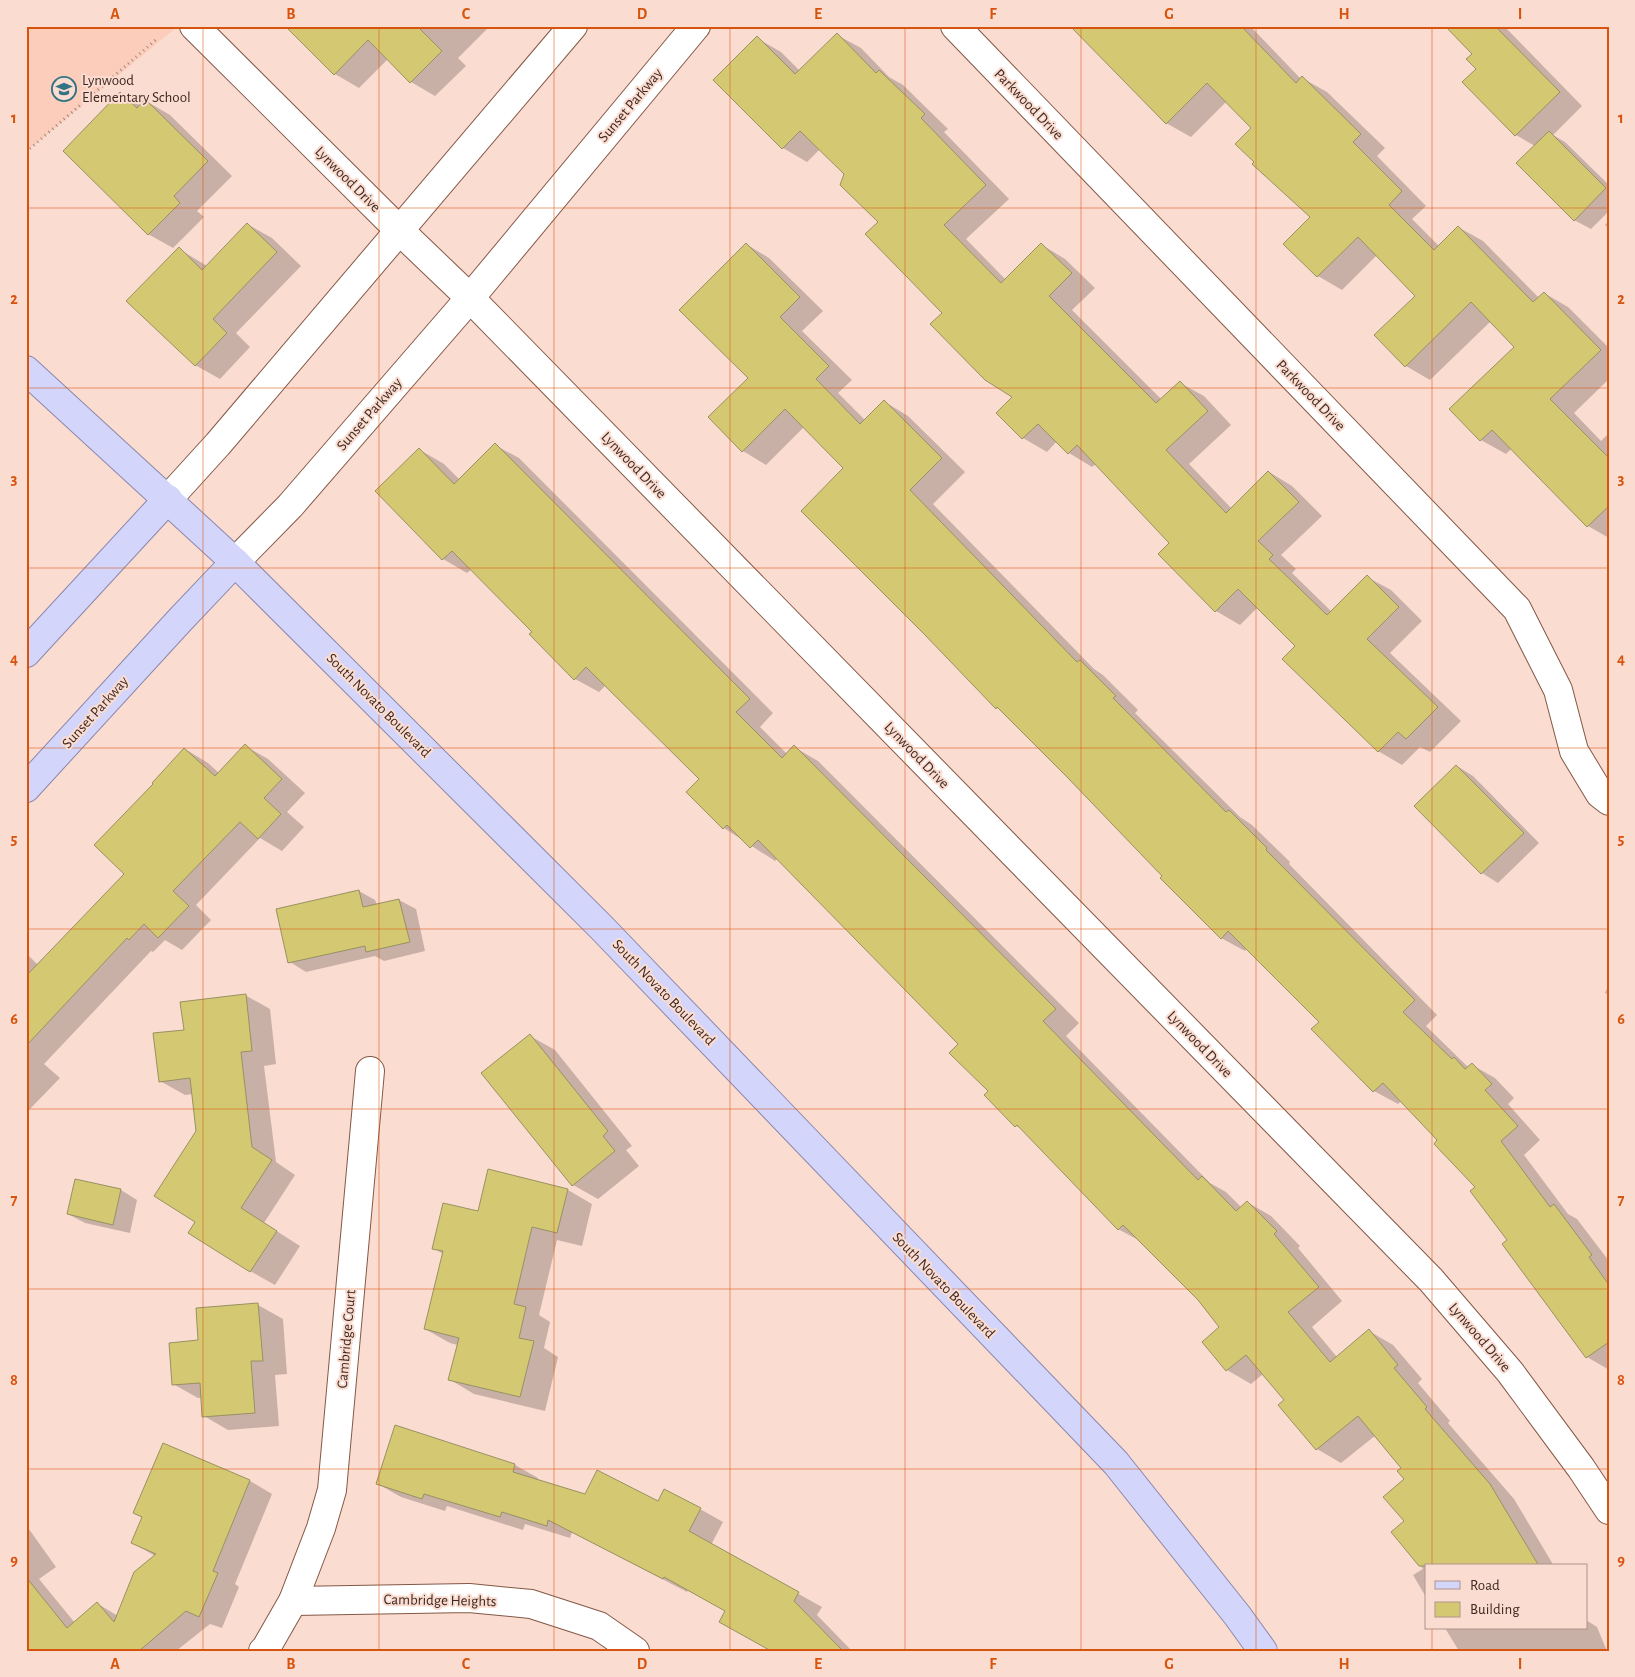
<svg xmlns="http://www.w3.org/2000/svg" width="1635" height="1677" font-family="'Alegreya Sans',sans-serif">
	<rect width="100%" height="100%" fill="#fbdcd0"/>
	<path fill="#fccdba" d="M 26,26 L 178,26 L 26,152 Z"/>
	<g fill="#0003">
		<path d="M 297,26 L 490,26 L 458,58 L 466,66 L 435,96 L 411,82 L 388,59 L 359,88 L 335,74 Z"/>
		<path d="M 1075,26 L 1250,26 L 1301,79 L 1302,78 L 1327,92 L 1385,148 L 1377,156 L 1426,206 L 1412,219 L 1439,246 L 1458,227 L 1483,241 L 1539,298 L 1544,293 L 1568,307 L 1609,348 L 1609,379 L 1574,413 L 1601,441 L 1609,433 L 1609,538 L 1588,526 L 1512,448 L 1506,454 L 1481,440 L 1451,410 L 1515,347 L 1491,321 L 1430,380 L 1406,366 L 1417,296 L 1377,255 L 1342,290 L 1318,276 L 1312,217 L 1253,128 L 1227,101 L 1191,137 L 1166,123 Z"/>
		<path d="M 1447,26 L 1504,26 L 1582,106 L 1553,135 L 1565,142 L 1609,185 L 1609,211 L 1591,229 L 1574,220 L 1535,146 L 1516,135 L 1463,82 L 1478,69 L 1473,54 Z"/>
		<path d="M 837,35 L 861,48 L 889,77 L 903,85 L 948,129 L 944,132 L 1009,199 L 966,239 L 1006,280 L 1042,245 L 1065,259 L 1095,288 L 1072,310 L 1162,400 L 1180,383 L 1204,396 L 1231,425 L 1189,464 L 1232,509 L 1269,472 L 1292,486 L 1322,516 L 1281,555 L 1296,569 L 1292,573 L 1332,612 L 1367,577 L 1391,590 L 1422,621 L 1390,653 L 1461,721 L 1430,752 L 1420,747 L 1402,765 L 1378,751 L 1297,646 L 1258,607 L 1240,625 L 1216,611 L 1171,543 L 1096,464 L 1092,467 L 1069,453 L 1057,441 L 1047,452 L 1023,438 L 1014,397 L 944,313 L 845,174 L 820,149 L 807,162 L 783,148 L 757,38 L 781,52 L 800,71 Z"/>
		<path d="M 121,94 L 141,106 L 146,101 L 170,115 L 232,176 L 197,211 L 204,217 L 173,248 L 148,234 Z"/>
		<path d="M 1609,221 L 1609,229 L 1605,225 Z"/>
		<path d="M 247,224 L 272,238 L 301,266 L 236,333 L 250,347 L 220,379 L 195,365 L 179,249 L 207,266 Z"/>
		<path d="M 746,244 L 769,258 L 823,311 L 802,331 L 852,380 L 838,393 L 866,421 L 885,402 L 908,416 L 965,472 L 933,504 L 1094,669 L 1103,675 L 1138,710 L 1135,713 L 1240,817 L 1252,825 L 1290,862 L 1289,864 L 1437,1015 L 1426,1026 L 1467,1066 L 1469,1067 L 1472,1065 L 1495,1078 L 1514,1098 L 1508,1104 L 1540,1140 L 1524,1155 L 1568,1214 L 1577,1219 L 1609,1261 L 1609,1372 L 1606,1368 L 1587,1357 L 1509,1240 L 1476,1187 L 1439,1140 L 1401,1101 L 1398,1104 L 1374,1091 L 1313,1029 L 1320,1022 L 1247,948 L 1245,951 L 1221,938 L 1164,876 L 1002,711 L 997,708 L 845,468 L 804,427 L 766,465 L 743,451 L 749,378 Z"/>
		<path d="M 495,445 L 519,458 L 773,713 L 760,727 L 787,754 L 794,747 L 818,761 L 1079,1023 L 1066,1036 L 1210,1183 L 1226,1192 L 1242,1208 L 1247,1202 L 1271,1216 L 1300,1246 L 1298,1248 L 1342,1301 L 1312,1327 L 1337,1357 L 1369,1331 L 1393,1345 L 1422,1379 L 1418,1383 L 1450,1421 L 1448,1423 L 1514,1499 L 1554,1566 L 1426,1566 L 1426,1597 L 1413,1575 L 1423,1569 L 1393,1532 L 1406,1521 L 1406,1479 L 1403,1468 L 1376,1435 L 1341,1463 L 1317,1449 L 1280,1405 L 1286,1400 L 1263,1374 L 1251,1384 L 1227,1370 L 1221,1327 L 1199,1299 L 1142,1242 L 1118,1229 L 1024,1130 L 1016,1126 L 989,1092 L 960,1044 L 778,858 L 775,861 L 724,828 L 701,779 L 606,685 L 599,692 L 575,679 L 533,632 L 472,569 L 467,573 L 443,559 L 377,491 L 420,450 L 444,464 L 460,480 Z"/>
		<path d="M 245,746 L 268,759 L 305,793 L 287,812 L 304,827 L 282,851 L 260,838 L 196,905 L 211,920 L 182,950 L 165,940 L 153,952 L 151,951 L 44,1064 L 60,1078 L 26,1113 L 26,953 L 38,965 L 126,873 L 155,784 L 185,749 L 208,763 L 219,773 Z"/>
		<path d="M 1457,766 L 1473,776 L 1539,843 L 1498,883 L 1482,873 L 1416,806 Z"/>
		<path d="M 359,891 L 375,900 L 377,905 L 399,900 L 416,909 L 425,951 L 384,961 L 375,956 L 306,972 L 290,962 Z"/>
		<path d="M 1609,984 L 1609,995 L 1605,993 Z"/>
		<path d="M 245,995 L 270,1009 L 276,1064 L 264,1066 L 276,1162 L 295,1175 L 264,1223 L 300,1246 L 275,1285 L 250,1271 L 197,1221 L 197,1131 L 193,1094 L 185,1095 L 160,1081 L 185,1031 Z"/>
		<path d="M 530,1036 L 555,1050 L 632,1146 L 626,1150 L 639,1166 L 598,1199 L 573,1185 Z"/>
		<path d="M 76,1180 L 121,1190 L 137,1200 L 130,1233 L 85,1223 L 68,1214 Z"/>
		<path d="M 568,1190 L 592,1204 L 582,1246 L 557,1240 L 539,1315 L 550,1322 L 544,1348 L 558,1357 L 545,1411 L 474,1394 L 449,1379 L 458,1345 L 450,1343 L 425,1329 L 443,1254 L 433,1248 L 479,1213 Z"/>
		<path d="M 258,1305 L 283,1319 L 287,1374 L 275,1375 L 279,1426 L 228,1430 L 204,1416 L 202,1398 L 198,1398 L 173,1384 L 200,1341 Z"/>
		<path d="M 163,1445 L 250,1481 L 272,1494 L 235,1584 L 239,1587 L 222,1628 L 210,1624 L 176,1651 L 27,1651 L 26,1525 L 56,1567 L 39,1579 L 75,1623 L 98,1604 L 118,1616 L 155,1556 L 133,1543 L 143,1518 L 135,1513 Z"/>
		<path d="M 515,1465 L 538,1478 L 537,1480 L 585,1495 L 700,1509 L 723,1522 L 711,1545 L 822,1607 L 817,1615 L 852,1651 L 773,1651 L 726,1611 L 688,1590 L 687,1592 L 572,1532 L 570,1538 L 525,1524 L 523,1530 L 447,1506 L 445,1511 L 401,1497 L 378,1484 Z"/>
		<path d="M 1586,1620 L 1597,1627 L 1607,1651 L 1459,1651 L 1445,1628 L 1586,1628 Z"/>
	</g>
	<g fill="#d4c972" stroke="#979163">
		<path d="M 285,26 L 417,26 L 442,51 L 410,83 L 368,40 L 334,75 Z"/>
		<path d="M 1070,26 L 1241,26 L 1296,83 L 1302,76 L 1361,134 L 1353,142 L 1402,191 L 1389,205 L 1434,250 L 1458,226 L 1533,302 L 1544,292 L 1601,350 L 1550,399 L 1609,458 L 1609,506 L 1587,527 L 1492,430 L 1480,441 L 1449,409 L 1514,347 L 1471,302 L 1405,367 L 1374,335 L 1415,296 L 1358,237 L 1317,277 L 1283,244 L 1310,217 L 1252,164 L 1254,162 L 1235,144 L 1251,128 L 1207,83 L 1166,124 Z"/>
		<path d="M 1445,26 L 1495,26 L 1560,92 L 1515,136 L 1462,82 L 1476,69 L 1466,59 L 1472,54 Z"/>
		<path d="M 837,33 L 876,73 L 879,70 L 925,114 L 921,118 L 986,185 L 944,225 L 1001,283 L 1041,243 L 1072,273 L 1049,296 L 1156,403 L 1180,381 L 1208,411 L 1166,450 L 1226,513 L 1268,471 L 1299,502 L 1258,541 L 1273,555 L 1269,559 L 1327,615 L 1367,575 L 1399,607 L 1367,639 L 1438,707 L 1406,739 L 1398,732 L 1378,752 L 1282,659 L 1295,646 L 1238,589 L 1215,612 L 1158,554 L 1169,543 L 1077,445 L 1068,454 L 1038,424 L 1022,439 L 996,413 L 1012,397 L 985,380 L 930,324 L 942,313 L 865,234 L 878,222 L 840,185 L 844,174 L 800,131 L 782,149 L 713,80 L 757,36 L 795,74 Z"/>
		<path d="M 120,92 L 137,108 L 145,99 L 208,161 L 174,196 L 180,203 L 148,235 L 63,151 Z"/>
		<path d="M 1549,131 L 1606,188 L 1574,221 L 1516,163 Z"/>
		<path d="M 247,223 L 277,252 L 213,319 L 227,333 L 195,366 L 126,301 L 179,247 L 202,270 Z"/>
		<path d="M 746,243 L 800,297 L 780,317 L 829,366 L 816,379 L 860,424 L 884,400 L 942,458 L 910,490 L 1077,662 L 1080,660 L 1116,696 L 1113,698 L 1226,812 L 1229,810 L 1267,848 L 1266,850 L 1415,1000 L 1403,1012 L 1452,1059 L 1454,1057 L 1465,1069 L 1472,1063 L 1492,1084 L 1485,1090 L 1518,1126 L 1501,1141 L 1550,1207 L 1554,1204 L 1592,1255 L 1589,1257 L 1609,1285 L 1609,1342 L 1586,1358 L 1502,1244 L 1507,1240 L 1470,1191 L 1475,1187 L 1434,1144 L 1437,1140 L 1383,1083 L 1373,1092 L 1311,1029 L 1319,1022 L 1228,931 L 1221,939 L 1160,878 L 1162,876 L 1067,777 L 997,707 L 996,709 L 925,635 L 801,511 L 843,468 L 785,409 L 742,452 L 708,417 L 748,378 L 679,310 Z"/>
		<path d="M 495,443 L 750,699 L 736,712 L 782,758 L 794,745 L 1056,1009 L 1043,1021 L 1198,1180 L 1202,1176 L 1236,1211 L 1247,1201 L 1277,1231 L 1274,1234 L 1319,1287 L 1288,1312 L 1330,1362 L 1369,1329 L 1398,1365 L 1394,1368 L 1427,1407 L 1425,1409 L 1490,1484 L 1539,1566 L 1419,1566 L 1391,1532 L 1404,1521 L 1383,1497 L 1404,1479 L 1397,1471 L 1401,1468 L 1358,1416 L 1316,1450 L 1278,1405 L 1284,1400 L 1246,1355 L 1226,1371 L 1202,1342 L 1219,1327 L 1198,1300 L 1123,1225 L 1118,1230 L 1017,1125 L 1015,1127 L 984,1095 L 988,1091 L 949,1053 L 958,1044 L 758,840 L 750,848 L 727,825 L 723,829 L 686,792 L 699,779 L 586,667 L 574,680 L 529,634 L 532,632 L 452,551 L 442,560 L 375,491 L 419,448 L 454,484 Z"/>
		<path d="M 245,744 L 282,779 L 264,798 L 281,814 L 258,839 L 240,822 L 173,891 L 189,906 L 158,938 L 144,924 L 129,940 L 127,938 L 26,1046 L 26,976 L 124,874 L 94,845 L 153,784 L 152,783 L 184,748 L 215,776 Z"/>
		<path d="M 1456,765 L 1524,833 L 1481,874 L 1414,806 Z"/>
		<path d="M 359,890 L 363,907 L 399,899 L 410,942 L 366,952 L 365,946 L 288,963 L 276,909 Z"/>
		<path d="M 246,994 L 252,1051 L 241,1052 L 252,1147 L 272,1160 L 241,1208 L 277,1231 L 250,1272 L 188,1233 L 195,1222 L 154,1196 L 196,1131 L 190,1078 L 159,1082 L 153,1033 L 184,1030 L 180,1002 Z"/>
		<path d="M 530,1034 L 608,1131 L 603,1136 L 615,1151 L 572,1186 L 481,1073 Z"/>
		<path d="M 488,1169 L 568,1189 L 557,1233 L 532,1227 L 514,1304 L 526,1307 L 519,1338 L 534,1341 L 520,1397 L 448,1380 L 459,1338 L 424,1329 L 443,1251 L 432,1249 L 443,1203 L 478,1211 Z"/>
		<path d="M 75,1179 L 121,1189 L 113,1225 L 67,1214 Z"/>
		<path d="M 258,1303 L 263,1361 L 251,1361 L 255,1413 L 202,1417 L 200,1383 L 172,1385 L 169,1343 L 198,1340 L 196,1308 Z"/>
		<path d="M 395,1425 L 515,1464 L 513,1472 L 585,1494 L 597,1470 L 658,1501 L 664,1489 L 701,1508 L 689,1531 L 799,1592 L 794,1601 L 843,1651 L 771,1651 L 719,1622 L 725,1611 L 664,1577 L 663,1579 L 548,1520 L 547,1526 L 502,1512 L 500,1517 L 424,1494 L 422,1499 L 376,1484 Z"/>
		<path d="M 163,1443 L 250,1480 L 213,1571 L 218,1573 L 199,1617 L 186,1611 L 139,1651 L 26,1651 L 26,1577 L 67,1628 L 97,1602 L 114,1622 L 134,1572 L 156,1554 L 131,1543 L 142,1517 L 133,1513 Z"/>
	</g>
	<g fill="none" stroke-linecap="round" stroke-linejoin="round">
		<defs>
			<g id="minor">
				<path d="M 194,26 L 400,231 L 470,298 L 1431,1280 L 1510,1372 L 1581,1468 L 1609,1510"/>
				<path d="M 955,26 L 1517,609 L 1558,690 L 1574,751 L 1600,794 L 1609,801"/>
				<path d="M 168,499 L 218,444 L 573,26"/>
				<path d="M 235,562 L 290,506 L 470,298 L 696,26"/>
				<path d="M 293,1601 L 469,1598 L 531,1604 L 599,1626 L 635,1651"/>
				<path d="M 263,1651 L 266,1648 L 293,1601 L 321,1528 L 332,1490 L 370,1071"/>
			</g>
			<g id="major">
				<path d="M 26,370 L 235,562 L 602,928 L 1116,1463 L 1237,1615 L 1263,1651"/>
				<path d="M 26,653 L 168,499"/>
				<path d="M 26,788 L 180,620 L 235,562"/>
			</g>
		</defs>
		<use href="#minor" stroke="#845847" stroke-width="30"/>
		<use href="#major" stroke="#8c87ac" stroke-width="30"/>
		<path stroke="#a2887e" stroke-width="3" stroke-dasharray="1 4" stroke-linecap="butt" d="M 26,152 L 158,38"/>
		<use href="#minor" stroke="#fff" stroke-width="28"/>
		<use href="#major" stroke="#d3d5fa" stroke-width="28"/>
	</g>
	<path fill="none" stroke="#d7540e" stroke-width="1" stroke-opacity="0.55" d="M 203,26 L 203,1651M 379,26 L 379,1651M 554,26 L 554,1651M 730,26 L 730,1651M 905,26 L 905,1651M 1081,26 L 1081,1651M 1256,26 L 1256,1651M 1432,26 L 1432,1566M 26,208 L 1609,208M 26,388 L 1609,388M 26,568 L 1609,568M 26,748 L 1609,748M 26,929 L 1609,929M 26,1109 L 1609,1109M 26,1289 L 1609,1289M 26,1469 L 1609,1469M 1432,1628 L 1432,1651"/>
	<defs>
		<symbol id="school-ring" viewBox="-11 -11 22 22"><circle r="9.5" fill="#fbdcd0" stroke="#347387" stroke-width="1.5"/><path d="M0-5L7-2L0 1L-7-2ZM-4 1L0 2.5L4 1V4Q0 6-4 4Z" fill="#347387"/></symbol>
	</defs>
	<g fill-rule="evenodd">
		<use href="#school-ring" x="50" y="75" width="28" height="28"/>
	</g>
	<g text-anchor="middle" stroke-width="4" stroke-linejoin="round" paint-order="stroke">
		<g font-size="15" fill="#3d2922" stroke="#fbdcd0" text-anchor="start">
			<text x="82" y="85">Lynwood<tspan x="82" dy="17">Elementary School</tspan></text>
		</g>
		<g font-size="15" fill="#3d2922" stroke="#fbdcd0">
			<text transform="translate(1029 104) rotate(46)" y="5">Parkwood Drive</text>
			<text transform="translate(630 105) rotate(-50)" y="5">Sunset Parkway</text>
			<text transform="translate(348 179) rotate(45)" y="5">Lynwood Drive</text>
			<text transform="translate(1311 395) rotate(46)" y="5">Parkwood Drive</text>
			<text transform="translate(369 414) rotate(-49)" y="5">Sunset Parkway</text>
			<text transform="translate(634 465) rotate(46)" y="5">Lynwood Drive</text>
			<text transform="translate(379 705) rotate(45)" y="5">South Novato Boulevard</text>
			<text transform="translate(95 712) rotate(-48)" y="5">Sunset Parkway</text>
			<text transform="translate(917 755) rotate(46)" y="5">Lynwood Drive</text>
			<text transform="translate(664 992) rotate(46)" y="5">South Novato Boulevard</text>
			<text transform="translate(1200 1044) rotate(46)" y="5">Lynwood Drive</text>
			<text transform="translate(944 1285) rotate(46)" y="5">South Novato Boulevard</text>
			<text transform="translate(1480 1337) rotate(49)" y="5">Lynwood Drive</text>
			<text transform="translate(346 1339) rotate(-85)" y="5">Cambridge Court</text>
			<text transform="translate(440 1600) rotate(1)" y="5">Cambridge Heights</text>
		</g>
	</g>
	<rect width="1635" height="1677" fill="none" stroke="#fbdcd0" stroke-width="55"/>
	<rect x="1425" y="1564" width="162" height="65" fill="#fbdcd0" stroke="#af948a"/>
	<rect x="1435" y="1581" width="25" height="8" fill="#d3d5fa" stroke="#af948a"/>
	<text x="1470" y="1590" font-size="15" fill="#3d2922">Road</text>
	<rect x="1435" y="1602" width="25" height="15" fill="#d4c972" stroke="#af948a"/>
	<text x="1470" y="1614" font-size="15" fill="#3d2922">Building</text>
	<rect x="28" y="28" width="1580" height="1622" fill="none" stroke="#d7540e" stroke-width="2"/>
	<g font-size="16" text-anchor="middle" font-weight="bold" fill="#d7540e">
		<text x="115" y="19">A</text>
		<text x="291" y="19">B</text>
		<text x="466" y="19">C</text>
		<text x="642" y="19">D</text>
		<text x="818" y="19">E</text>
		<text x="993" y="19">F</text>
		<text x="1169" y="19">G</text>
		<text x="1344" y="19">H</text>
		<text x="1520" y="19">I</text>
		<text x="14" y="123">1</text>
		<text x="1621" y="123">1</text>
		<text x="14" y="304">2</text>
		<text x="1621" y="304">2</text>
		<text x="14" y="484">3</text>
		<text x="1621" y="484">3</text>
		<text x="14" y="664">4</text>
		<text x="1621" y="664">4</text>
		<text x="14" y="844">5</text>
		<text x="1621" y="844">5</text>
		<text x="14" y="1024">6</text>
		<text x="1621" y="1024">6</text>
		<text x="14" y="1205">7</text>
		<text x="1621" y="1205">7</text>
		<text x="14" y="1385">8</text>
		<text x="1621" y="1385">8</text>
		<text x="14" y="1565">9</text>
		<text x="1621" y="1565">9</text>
		<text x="115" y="1669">A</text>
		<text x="291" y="1669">B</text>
		<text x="466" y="1669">C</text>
		<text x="642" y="1669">D</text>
		<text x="818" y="1669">E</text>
		<text x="993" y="1669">F</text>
		<text x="1169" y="1669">G</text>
		<text x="1344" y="1669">H</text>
		<text x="1520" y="1669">I</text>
	</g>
</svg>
